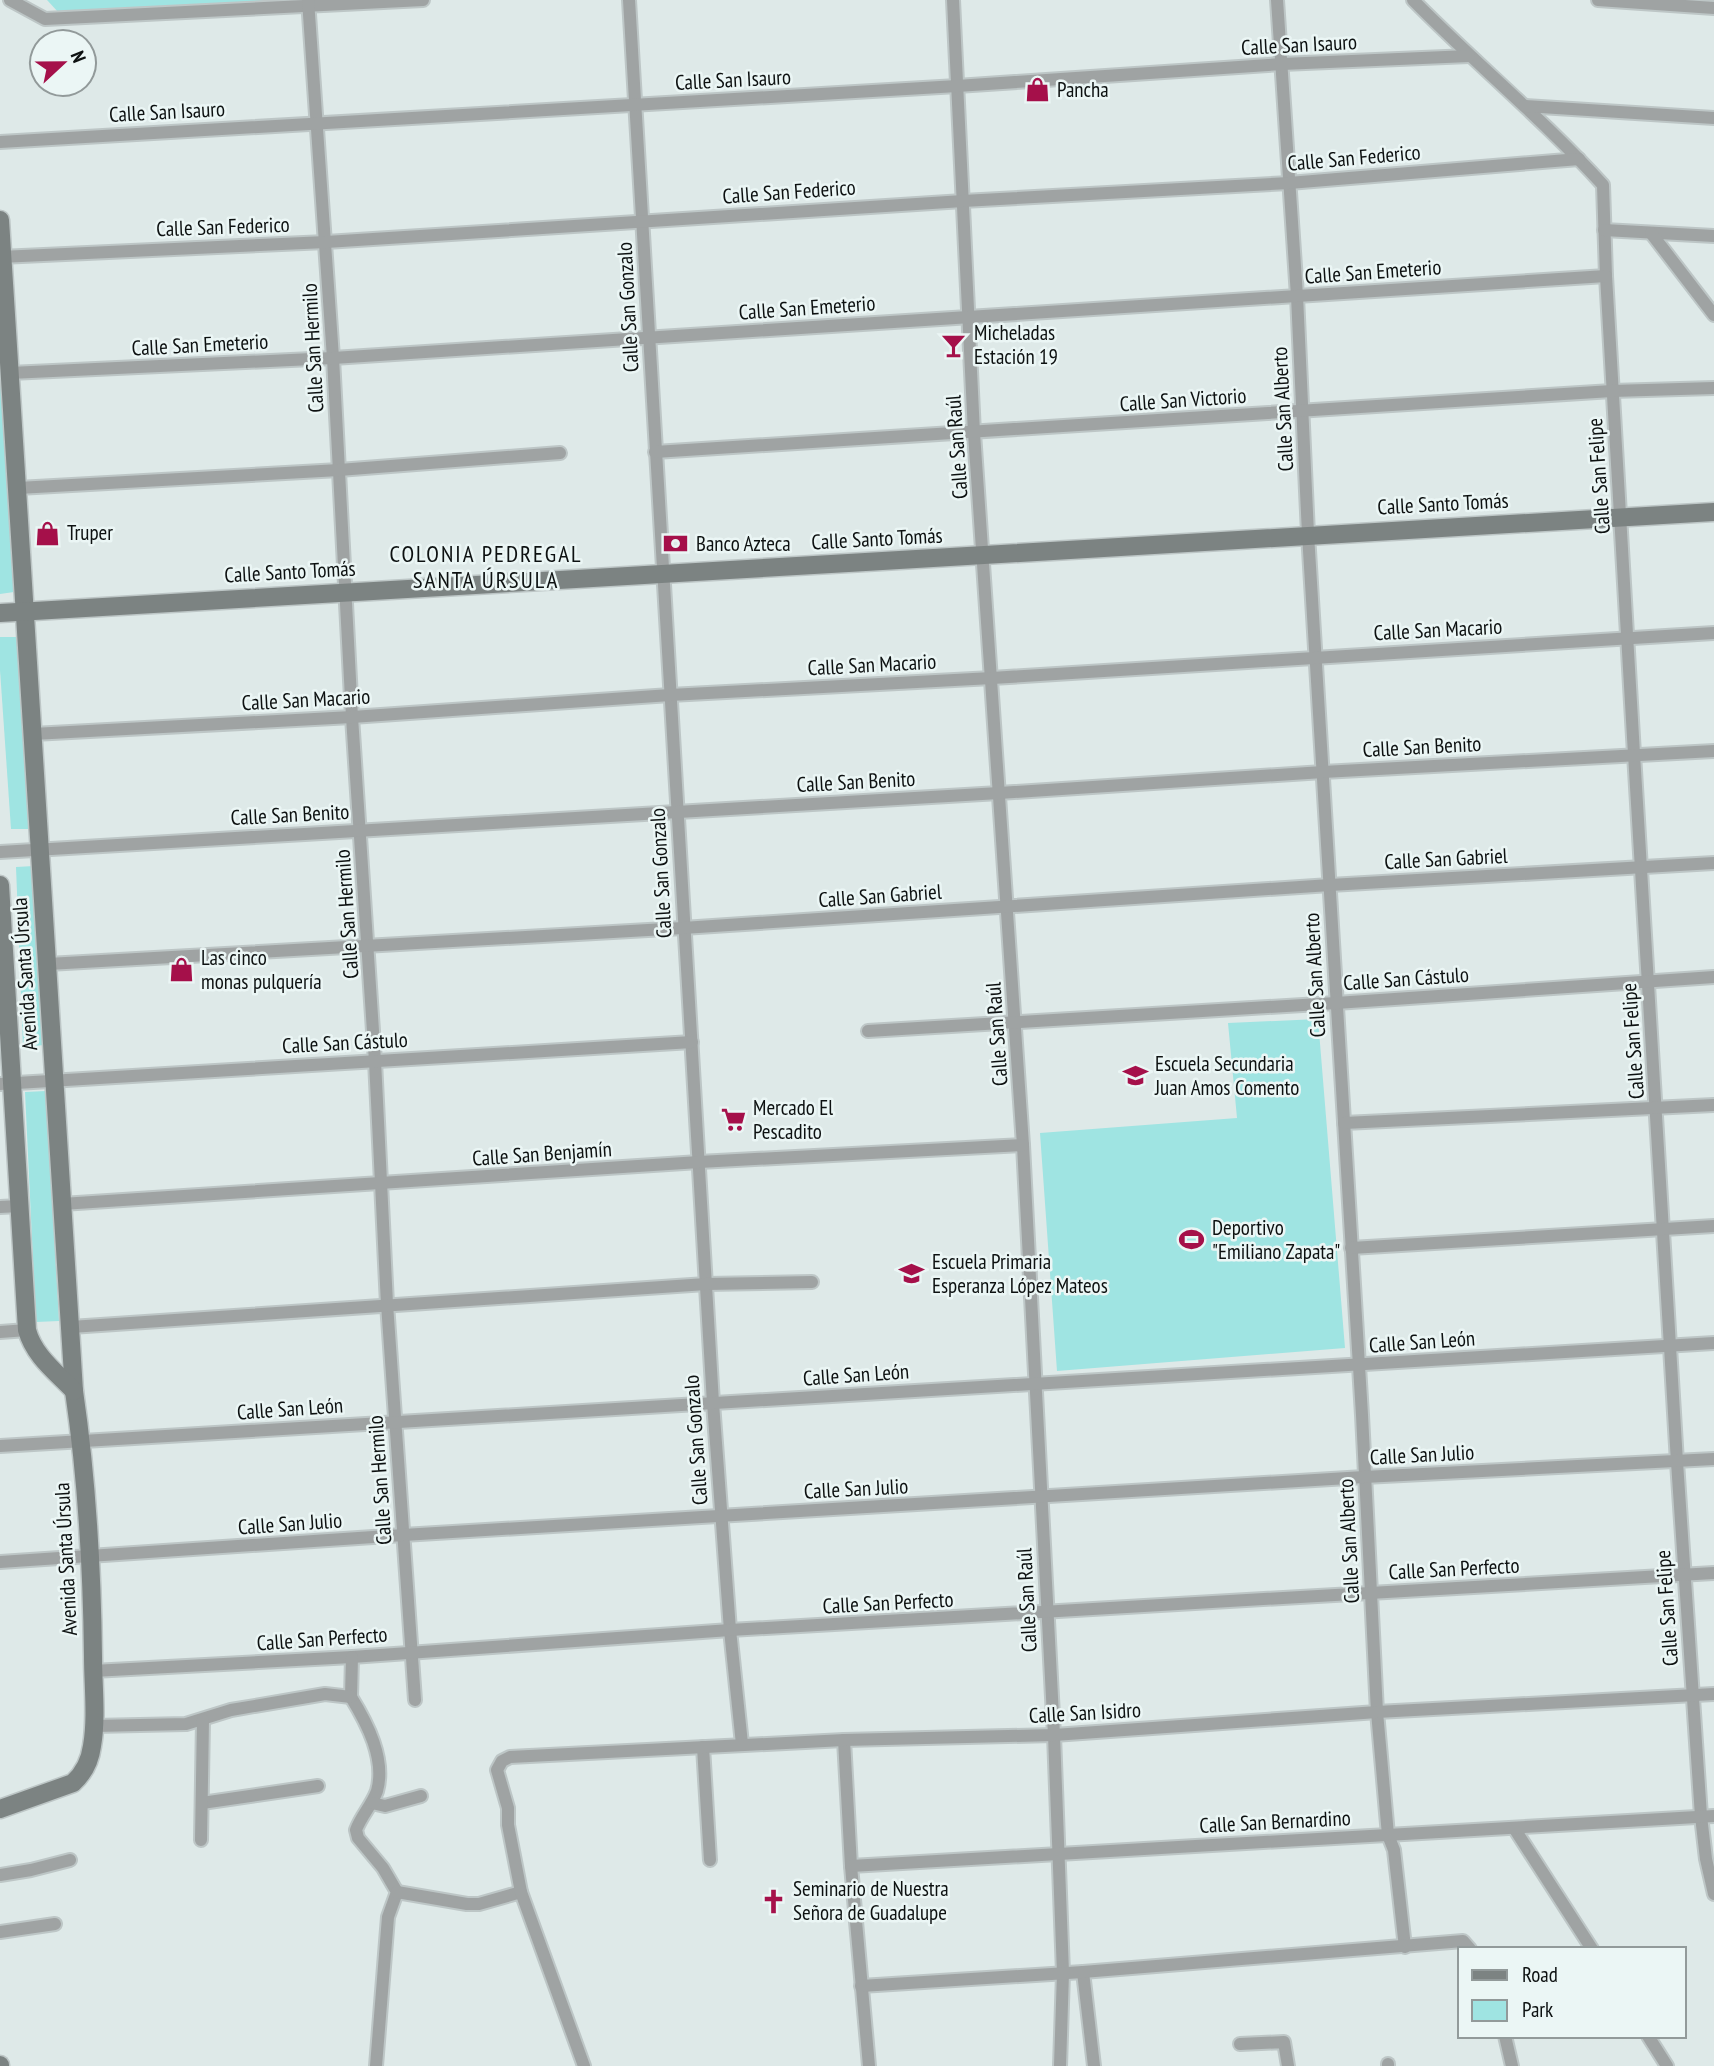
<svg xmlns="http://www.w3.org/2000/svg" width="1714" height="2066" font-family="'PT Sans Narrow',sans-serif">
	<rect width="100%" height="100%" fill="#dee9e8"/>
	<g fill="#9fe4e2">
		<path d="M 47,0 L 294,0 L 294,4 L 59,13 Z"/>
		<path d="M 0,353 L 14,592 L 0,594 Z"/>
		<path d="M 0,637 L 18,637 L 31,829 L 11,829 L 0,670 Z"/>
		<path d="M 34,866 L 44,1045 L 23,1047 L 16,867 Z"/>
		<path d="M 1318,1019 L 1345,1348 L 1057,1371 L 1040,1133 L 1237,1118 L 1228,1023 Z"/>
		<path d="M 46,1091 L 59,1321 L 36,1322 L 25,1092 Z"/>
	</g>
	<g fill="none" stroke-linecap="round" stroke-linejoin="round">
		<defs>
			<g id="street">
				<path d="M 10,0 L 45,19 L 423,0"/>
				<path d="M 308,0 L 333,358 L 352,717 L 375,1061 L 387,1304 L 415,1700"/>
				<path d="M 629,0 L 713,1403 L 730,1630 L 742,1744"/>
				<path d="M 953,0 L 974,433 L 1023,1145 L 1054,1735 L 1063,1973 L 1060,2066"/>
				<path d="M 1277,0 L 1297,296 L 1308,534 L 1362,1415 L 1377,1712 L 1388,1835 L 1394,1850 L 1405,1947"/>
				<path d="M 1413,0 C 1475,63 1543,119 1603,185 L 1606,276 L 1634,754 L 1677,1462 L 1701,1816 L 1706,1859 L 1714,1894"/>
				<path d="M 1598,0 L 1714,8"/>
				<path d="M 1525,106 L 1714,118"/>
				<path d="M 0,142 L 957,86 L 1282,64 L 1469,56"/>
				<path d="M 1604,230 L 1714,236"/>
				<path d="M 1651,233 L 1714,315"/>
				<path d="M 0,257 L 326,242 L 963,201 L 1289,183 L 1579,159"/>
				<path d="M 10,373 L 333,358 L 1606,276"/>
				<path d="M 655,452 L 1612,391 L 1714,388"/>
				<path d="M 18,488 L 339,470 L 560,453"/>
				<path d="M 33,734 L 352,717 L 670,695 L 992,678 L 1714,633"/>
				<path d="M 0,852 L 999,793 L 1323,772 L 1714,751"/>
				<path d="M 48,964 L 683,928 L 1330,885 L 1714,863"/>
				<path d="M 868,1031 L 1336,1003 L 1714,977"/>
				<path d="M 0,1084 L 692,1042"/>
				<path d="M 1344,1123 L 1714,1105"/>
				<path d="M 62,1204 L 699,1162 L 1023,1145"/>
				<path d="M 0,1207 L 19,1206"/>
				<path d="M 1351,1248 L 1714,1226"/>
				<path d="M 71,1327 L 706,1284 L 812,1282"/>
				<path d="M 0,1332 L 27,1330"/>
				<path d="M 0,1446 L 1714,1343"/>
				<path d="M 0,1562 L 403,1535 L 1364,1477 L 1714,1459"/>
				<path d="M 93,1671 L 352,1657 L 730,1630 L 1714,1573"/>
				<path d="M 351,1697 C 367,1723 386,1759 377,1791 C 372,1805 361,1816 356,1830 L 358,1838 L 383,1868 L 397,1892 L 388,1917 L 376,2066"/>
				<path d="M 351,1697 L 352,1657"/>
				<path d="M 94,1726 L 186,1724 L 231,1710 L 325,1694 L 351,1697"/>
				<path d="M 844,1740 L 851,1866 L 869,2066"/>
				<path d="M 703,1747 L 710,1860"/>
				<path d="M 202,1803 L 318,1786"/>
				<path d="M 372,1803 L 385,1806 L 421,1796"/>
				<path d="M 1514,1828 L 1592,1949"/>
				<path d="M 201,1840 L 203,1720"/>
				<path d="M 851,1866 L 1714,1816"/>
				<path d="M 0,1875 L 31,1870 L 70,1860"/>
				<path d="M 397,1892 L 467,1904 L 479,1904 L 521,1892"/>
				<path d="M 0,1932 L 55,1924"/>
				<path d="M 1083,1972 L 1094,2066"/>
				<path d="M 861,1986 L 1083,1972 L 1463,1941 L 1470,1949"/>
				<path d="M 1505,2036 L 1512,2066"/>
				<path d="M 1648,2036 L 1667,2066"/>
				<path d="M 1240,2044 L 1284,2042 L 1288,2066"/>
				<path d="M 1388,2064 L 1388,2066"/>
				<path d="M 584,2066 L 521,1892 L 508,1825 L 508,1808 L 497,1770 L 502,1761 L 510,1757 L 844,1740 L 1054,1735 L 1377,1712 L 1714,1694"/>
			</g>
			<g id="secondary">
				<path d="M 0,220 L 74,1391 C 87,1479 92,1567 93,1656 C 93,1686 97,1717 92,1746 C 90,1761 84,1773 73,1783 L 0,1809"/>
				<path d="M 0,613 C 571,581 1143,544 1714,512"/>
				<path d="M 0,885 L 27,1330 C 34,1356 56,1372 74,1391"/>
				<path d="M 0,2065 L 0,2066"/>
			</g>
		</defs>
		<use href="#street" stroke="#bdc6c6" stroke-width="16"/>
		<use href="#secondary" stroke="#bdc6c6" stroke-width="21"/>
		<use href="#street" stroke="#9fa3a3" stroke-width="12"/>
		<use href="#secondary" stroke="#7c8382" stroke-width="18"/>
	</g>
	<defs>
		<symbol id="shop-bare" viewBox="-9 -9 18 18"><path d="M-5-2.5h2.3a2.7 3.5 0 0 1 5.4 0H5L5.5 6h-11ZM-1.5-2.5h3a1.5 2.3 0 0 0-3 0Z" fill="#a5104a" stroke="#ebf6f5" stroke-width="2.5" paint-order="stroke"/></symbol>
		<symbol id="bar-bare" viewBox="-9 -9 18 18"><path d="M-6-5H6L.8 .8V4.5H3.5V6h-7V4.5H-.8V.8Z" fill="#a5104a" stroke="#ebf6f5" stroke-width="2.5" paint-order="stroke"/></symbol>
		<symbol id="bank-bare" viewBox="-9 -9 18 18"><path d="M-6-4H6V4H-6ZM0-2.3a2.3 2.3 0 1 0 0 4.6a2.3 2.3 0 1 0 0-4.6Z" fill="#a5104a" stroke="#ebf6f5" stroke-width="2.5" paint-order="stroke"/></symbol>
		<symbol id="school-bare" viewBox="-9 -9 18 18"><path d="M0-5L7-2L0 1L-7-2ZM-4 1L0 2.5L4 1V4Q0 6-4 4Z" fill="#a5104a" stroke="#ebf6f5" stroke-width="2.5" paint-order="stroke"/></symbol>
		<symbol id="supermarket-bare" viewBox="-9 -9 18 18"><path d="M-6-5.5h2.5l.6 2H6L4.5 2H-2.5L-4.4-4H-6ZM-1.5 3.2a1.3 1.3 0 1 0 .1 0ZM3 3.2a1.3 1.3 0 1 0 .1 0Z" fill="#a5104a" stroke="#ebf6f5" stroke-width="2.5" paint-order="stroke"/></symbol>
		<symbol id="stadium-bare" viewBox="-9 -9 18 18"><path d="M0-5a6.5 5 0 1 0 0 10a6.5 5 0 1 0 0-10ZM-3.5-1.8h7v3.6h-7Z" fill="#a5104a" stroke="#ebf6f5" stroke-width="2.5" paint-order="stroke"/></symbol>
		<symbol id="church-bare" viewBox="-9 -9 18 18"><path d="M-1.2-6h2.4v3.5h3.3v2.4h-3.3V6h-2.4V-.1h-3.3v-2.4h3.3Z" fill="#a5104a" stroke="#ebf6f5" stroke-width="2.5" paint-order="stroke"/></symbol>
	</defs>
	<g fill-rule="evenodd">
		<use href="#shop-bare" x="1020" y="72" width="35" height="35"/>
		<use href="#bar-bare" x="936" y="328" width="35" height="35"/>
		<use href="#shop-bare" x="30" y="516" width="35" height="35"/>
		<use href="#bank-bare" x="658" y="526" width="35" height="35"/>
		<use href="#shop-bare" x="164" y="952" width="35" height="35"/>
		<use href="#school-bare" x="1118" y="1058" width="35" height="35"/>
		<use href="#supermarket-bare" x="716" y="1102" width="35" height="35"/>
		<use href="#stadium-bare" x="1174" y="1222" width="35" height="35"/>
		<use href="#school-bare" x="894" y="1256" width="35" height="35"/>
		<use href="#church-bare" x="756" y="1884" width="35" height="35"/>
	</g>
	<g text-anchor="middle" stroke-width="5" stroke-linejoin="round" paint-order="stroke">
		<g font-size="21" fill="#0d1111" stroke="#ebf6f5">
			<text transform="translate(1299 45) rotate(-3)" y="7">Calle San Isauro</text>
			<text transform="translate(733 80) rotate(-3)" y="7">Calle San Isauro</text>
			<text transform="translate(167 112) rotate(-3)" y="7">Calle San Isauro</text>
			<text transform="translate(1354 158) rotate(-5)" y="7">Calle San Federico</text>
			<text transform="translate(789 192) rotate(-4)" y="7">Calle San Federico</text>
			<text transform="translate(223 227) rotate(-2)" y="7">Calle San Federico</text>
			<text transform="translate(1373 272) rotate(-4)" y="7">Calle San Emeterio</text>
			<text transform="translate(628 307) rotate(-93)" y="7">Calle San Gonzalo</text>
			<text transform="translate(807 308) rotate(-4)" y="7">Calle San Emeterio</text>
			<text transform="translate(200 345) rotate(-3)" y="7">Calle San Emeterio</text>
			<text transform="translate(313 348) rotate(-93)" y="7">Calle San Hermilo</text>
			<text transform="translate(1183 400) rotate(-4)" y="7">Calle San Victorio</text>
			<text transform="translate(1283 409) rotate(-93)" y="7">Calle San Alberto</text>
			<text transform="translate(957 447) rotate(-94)" y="7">Calle San Raúl</text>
			<text transform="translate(1599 476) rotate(-94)" y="7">Calle San Felipe</text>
			<text transform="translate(1443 504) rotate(-3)" y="7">Calle Santo Tomás</text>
			<text transform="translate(877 539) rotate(-3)" y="7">Calle Santo Tomás</text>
			<text transform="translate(290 572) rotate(-3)" y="7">Calle Santo Tomás</text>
			<text transform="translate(1438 630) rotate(-3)" y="7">Calle San Macario</text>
			<text transform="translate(872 665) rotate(-3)" y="7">Calle San Macario</text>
			<text transform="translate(306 700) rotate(-3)" y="7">Calle San Macario</text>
			<text transform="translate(1422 747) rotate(-3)" y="7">Calle San Benito</text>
			<text transform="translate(856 782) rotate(-3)" y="7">Calle San Benito</text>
			<text transform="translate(290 815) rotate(-3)" y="7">Calle San Benito</text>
			<text transform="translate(1446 859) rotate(-3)" y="7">Calle San Gabriel</text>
			<text transform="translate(661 873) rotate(-93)" y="7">Calle San Gonzalo</text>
			<text transform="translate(880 896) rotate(-4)" y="7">Calle San Gabriel</text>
			<text transform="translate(347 914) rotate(-94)" y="7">Calle San Hermilo</text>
			<text transform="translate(25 974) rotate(-94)" y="7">Avenida Santa Úrsula</text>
			<text transform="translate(1315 975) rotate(-93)" y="7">Calle San Alberto</text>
			<text transform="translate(1406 979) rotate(-4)" y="7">Calle San Cástulo</text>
			<text transform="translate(997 1034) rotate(-94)" y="7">Calle San Raúl</text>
			<text transform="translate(1633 1041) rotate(-94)" y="7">Calle San Felipe</text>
			<text transform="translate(345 1043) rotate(-3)" y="7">Calle San Cástulo</text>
			<text transform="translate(542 1154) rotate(-4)" y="7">Calle San Benjamín</text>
			<text transform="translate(1422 1342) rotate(-4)" y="7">Calle San León</text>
			<text transform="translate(856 1375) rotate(-4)" y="7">Calle San León</text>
			<text transform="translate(290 1409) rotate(-4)" y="7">Calle San León</text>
			<text transform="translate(696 1440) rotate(-94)" y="7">Calle San Gonzalo</text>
			<text transform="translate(1422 1455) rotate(-3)" y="7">Calle San Julio</text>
			<text transform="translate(380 1480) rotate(-94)" y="7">Calle San Hermilo</text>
			<text transform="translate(856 1489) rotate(-3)" y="7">Calle San Julio</text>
			<text transform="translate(290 1524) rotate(-4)" y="7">Calle San Julio</text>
			<text transform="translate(1349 1541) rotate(-93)" y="7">Calle San Alberto</text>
			<text transform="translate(66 1559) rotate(-93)" y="7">Avenida Santa Úrsula</text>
			<text transform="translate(1454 1569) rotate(-3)" y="7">Calle San Perfecto</text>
			<text transform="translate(1027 1600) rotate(-93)" y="7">Calle San Raúl</text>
			<text transform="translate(888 1603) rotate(-3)" y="7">Calle San Perfecto</text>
			<text transform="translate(1667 1608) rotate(-94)" y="7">Calle San Felipe</text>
			<text transform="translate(322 1639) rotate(-4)" y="7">Calle San Perfecto</text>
			<text transform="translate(1085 1713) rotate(-3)" y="7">Calle San Isidro</text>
			<text transform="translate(1275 1822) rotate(-3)" y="7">Calle San Bernardino</text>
		</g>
		<g font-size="21" fill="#0d1111" stroke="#ebf6f5" text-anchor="start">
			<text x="1057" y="97">Pancha</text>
			<text x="974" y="340">Micheladas<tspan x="974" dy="24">Estación 19</tspan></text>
			<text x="67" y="540">Truper</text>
			<text x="696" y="551">Banco Azteca</text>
			<text x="201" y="965">Las cinco<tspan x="201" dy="24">monas pulquería</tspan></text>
			<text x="1155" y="1071">Escuela Secundaria<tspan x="1155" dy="24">Juan Amos Comento</tspan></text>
			<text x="753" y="1115">Mercado El<tspan x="753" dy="24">Pescadito</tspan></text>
			<text x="1212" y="1235">Deportivo<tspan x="1212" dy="24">"Emiliano Zapata"</tspan></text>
			<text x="932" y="1269">Escuela Primaria<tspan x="932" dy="24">Esperanza López Mateos</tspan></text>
			<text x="793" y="1896">Seminario de Nuestra<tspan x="793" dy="24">Señora de Guadalupe</tspan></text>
		</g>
		<g font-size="23" letter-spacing="2" fill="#0d1111" stroke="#ebf6f5">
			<text x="486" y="562">COLONIA PEDREGAL<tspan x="486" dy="26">SANTA ÚRSULA</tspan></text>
		</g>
	</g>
	<rect x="1458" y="1947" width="228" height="91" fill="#ebf6f5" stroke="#929a9a" stroke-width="2"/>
	<rect x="1472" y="1970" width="35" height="10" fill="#7c8382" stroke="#929a9a" stroke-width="2"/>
	<text x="1522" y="1982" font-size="21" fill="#0d1111">Road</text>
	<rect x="1472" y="2000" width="35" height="21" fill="#9fe4e2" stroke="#929a9a" stroke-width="2"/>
	<text x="1522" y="2017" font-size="21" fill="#0d1111">Park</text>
	<g transform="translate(63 63) rotate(68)"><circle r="33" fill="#ebf6f5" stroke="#929a9a" stroke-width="2"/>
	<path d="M0-5L12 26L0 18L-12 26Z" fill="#a5104a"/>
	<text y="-10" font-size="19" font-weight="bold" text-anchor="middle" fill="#0d1111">N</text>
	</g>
</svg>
